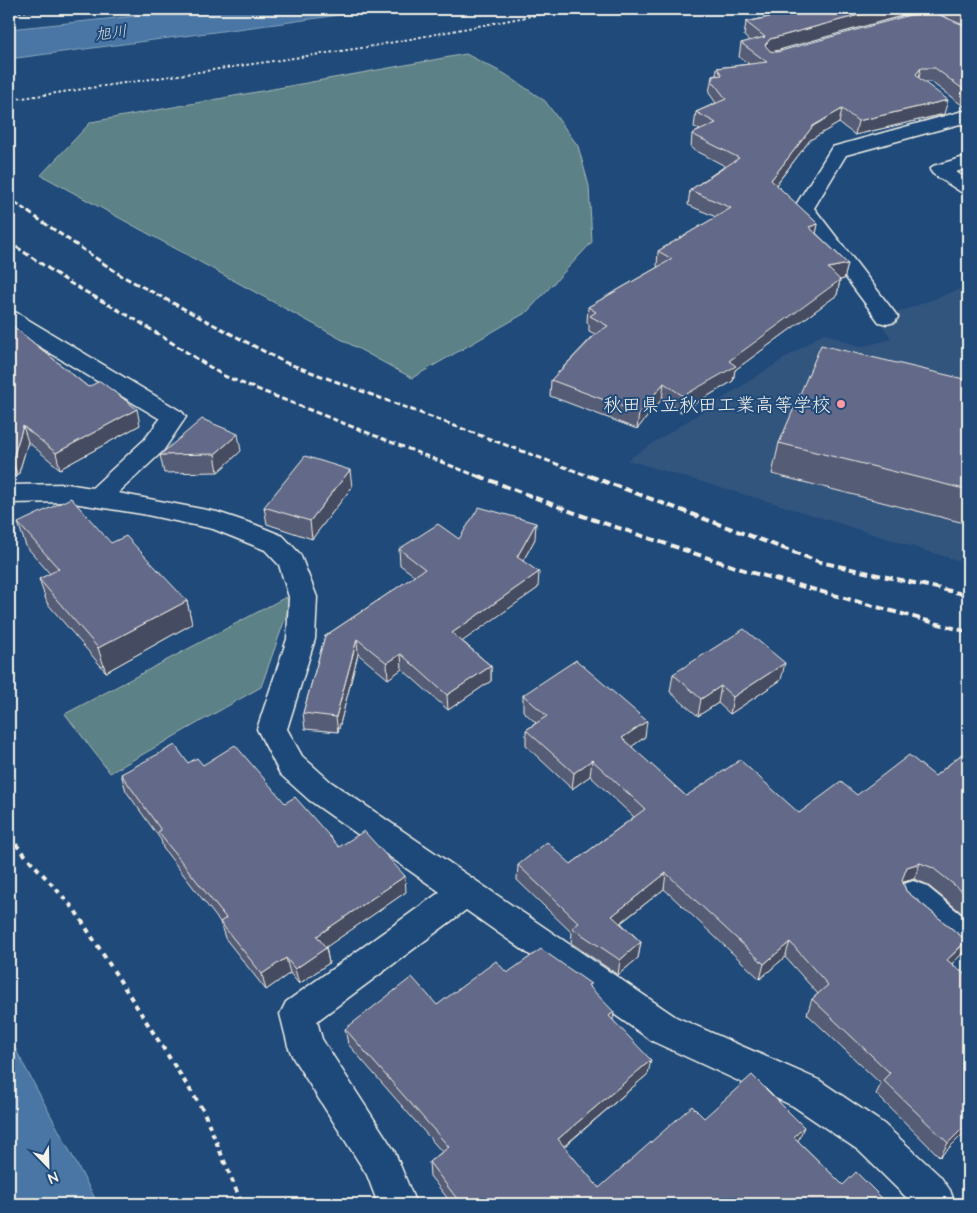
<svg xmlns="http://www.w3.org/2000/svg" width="977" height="1213" font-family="'Architects Daughter','Klee One',sans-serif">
	<rect width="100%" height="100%" fill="#1f4a7a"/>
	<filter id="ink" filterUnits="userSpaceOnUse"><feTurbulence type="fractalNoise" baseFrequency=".02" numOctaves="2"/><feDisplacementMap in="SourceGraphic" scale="10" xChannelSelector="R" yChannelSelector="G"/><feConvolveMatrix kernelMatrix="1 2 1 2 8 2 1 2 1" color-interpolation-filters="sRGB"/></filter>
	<g filter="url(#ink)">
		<path fill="#33547e" d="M 968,286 L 968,564 L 787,507 L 627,460 L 824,333 L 860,347 L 892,339 L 878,320 Z"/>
		<g fill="#5c8186" stroke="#a8b9b7">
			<path d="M 466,54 L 505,74 L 545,101 L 578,146 L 589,186 L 592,242 L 527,312 L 412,378 L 41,175 L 91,122 Z"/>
			<path d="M 286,597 L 290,605 L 261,687 L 110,773 L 65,714 Z"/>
		</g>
		<g fill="#4976a4" stroke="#8da7bf">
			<path d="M 204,9 L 380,9 L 283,23 L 9,59 L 9,29 Z"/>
			<path d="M 9,1037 L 98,1204 L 9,1204 Z"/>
		</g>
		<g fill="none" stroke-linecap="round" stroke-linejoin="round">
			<defs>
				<g id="minor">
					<path d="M 904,9 L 925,9 L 968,30 L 968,41 L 906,12 Z"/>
					<path d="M 963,111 L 968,113 L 968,126 L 960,124 L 846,155 L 814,208 L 898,317 L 895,322 L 887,324 L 879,322 L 794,208 L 832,147 Z"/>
					<path d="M 968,156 L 968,168 L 956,172 L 968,180 L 968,194 L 961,192 L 933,174 L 930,170 L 933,166 Z"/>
					<path d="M 9,311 L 17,313 L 182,412 L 186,417 L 163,451 L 118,493 L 217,512 L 256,525 L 283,536 L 300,554 L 317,597 L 315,639 L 287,729 L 302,756 L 331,782 L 676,1017 L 819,1080 L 884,1124 L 940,1176 L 950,1190 L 955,1204 L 913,1204 L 858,1150 L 793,1106 L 652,1041 L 466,910 L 317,1021 L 322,1039 L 394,1150 L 416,1204 L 378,1204 L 367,1175 L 293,1058 L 288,1046 L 280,1014 L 286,1002 L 440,892 L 309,800 L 280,774 L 257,729 L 287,639 L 289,597 L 279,565 L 265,550 L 213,529 L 142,514 L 67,502 L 9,503 L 9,485 L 67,484 L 92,488 L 145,439 L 160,419 L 9,328 Z"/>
					<path d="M 913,881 L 925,885 L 968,920 L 968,955 L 956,951 L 901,905 L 897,895 L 901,885 Z"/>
				</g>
			</defs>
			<use href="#minor" stroke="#f4f1e8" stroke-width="3"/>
			<g stroke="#f4f1e8" stroke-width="2" stroke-dasharray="2.5 2.5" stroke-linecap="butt">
				<path d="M 9,13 L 48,9"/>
				<path d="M 9,100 L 368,47 L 568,9"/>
			</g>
			<path stroke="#f4f1e8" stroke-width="4" stroke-dasharray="5 5" stroke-linecap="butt" d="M 9,837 L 74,909 L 203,1110 L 242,1204"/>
			<use href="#minor" fill="#1f4a7a" fill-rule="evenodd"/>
			<path stroke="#f4f1e8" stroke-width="2.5" stroke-dasharray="5 2.5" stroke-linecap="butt" d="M 9,199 L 30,213"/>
			<g stroke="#f4f1e8" stroke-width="3" stroke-dasharray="6 3" stroke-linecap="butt">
				<path d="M 28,212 L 122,276 L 284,362 L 594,478"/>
				<path d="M 9,242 L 70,283 L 136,320 L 224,376 L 482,478"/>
			</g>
			<g stroke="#f4f1e8" stroke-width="4" stroke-dasharray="8 4" stroke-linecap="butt">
				<path d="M 479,476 L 580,515 L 750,572 L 968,632"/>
				<path d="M 590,476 L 820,562 L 968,595"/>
			</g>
		</g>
		<g fill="#555c76" stroke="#f4f1e8">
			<path d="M 803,9 L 909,9 L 908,14 L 774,51 L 777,52 L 949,19 L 929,9 L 968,9 L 968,108 L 966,108 L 931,82 L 924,82 L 944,114 L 855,135 L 839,123 L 810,140 L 776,185 L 818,224 L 816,233 L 848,264 L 844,279 L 840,280 L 837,295 L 735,370 L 733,381 L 681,412 L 662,399 L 637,429 L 550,396 L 551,380 L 595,334 L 589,331 L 589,324 L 587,322 L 588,307 L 658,267 L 657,266 L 658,251 L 716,217 L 688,205 L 690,190 L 725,166 L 691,148 L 692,134 L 700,130 L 694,127 L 696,112 L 716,103 L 709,93 L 712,76 L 716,75 L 717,68 L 749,64 L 739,57 L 741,43 L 750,41 L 744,36 L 746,22 L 804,9 Z"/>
			<path d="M 9,323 L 88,387 L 140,425 L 60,469 L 28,442 L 18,476 L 9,476 Z"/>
			<path d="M 968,380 L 968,524 L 772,474 L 779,443 Z"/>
			<path d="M 241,451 L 218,472 L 164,473 L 160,455 Z"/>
			<path d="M 352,487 L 312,539 L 267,524 L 264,507 Z"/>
			<path d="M 18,523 L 111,543 L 187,601 L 192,624 L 106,672 L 47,603 L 39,579 L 50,574 L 26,546 Z"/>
			<path d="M 459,539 L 535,539 L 523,561 L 538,588 L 462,641 L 491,666 L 491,681 L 448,710 L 402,669 L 388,679 L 358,654 L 338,732 L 305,729 L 303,713 L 325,636 L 415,576 L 400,565 L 399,549 Z"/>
			<path d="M 673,674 L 781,680 L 730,714 L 718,703 L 698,716 L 670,692 Z"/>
			<path d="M 523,695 L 645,737 L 631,747 L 686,796 L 799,813 L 857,795 L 935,776 L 968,749 L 968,918 L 926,884 L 914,879 L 903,882 L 906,891 L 962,937 L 968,939 L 961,955 L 952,964 L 968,977 L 968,1129 L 940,1157 L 876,1094 L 881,1084 L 807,1014 L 812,999 L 818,994 L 785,957 L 760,979 L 664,889 L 621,923 L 641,942 L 638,958 L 618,975 L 571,943 L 572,933 L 517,880 L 518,865 L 571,864 L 634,817 L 590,776 L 572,789 L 526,746 L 526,730 L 536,723 L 523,711 Z"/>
			<path d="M 188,763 L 203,765 L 285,803 L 339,847 L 406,892 L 326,947 L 329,963 L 299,984 L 290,973 L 266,990 L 225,938 L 220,922 L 163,848 L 161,840 L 126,791 L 121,774 Z"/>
			<path d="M 507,973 L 591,984 L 590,987 L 613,1020 L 648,1074 L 564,1147 L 599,1188 L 704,1118 L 798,1141 L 843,1185 L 888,1204 L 452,1204 L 430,1176 L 429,1162 L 442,1152 L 348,1044 L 345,1029 L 437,1005 Z"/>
		</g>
		<g fill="#454b60" stroke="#f4f1e8">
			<path d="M 881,9 L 909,9 L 908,14 L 768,53 L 765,45 L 770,39 Z"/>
			<path d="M 921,68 L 918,82 L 916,74 Z"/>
			<path d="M 948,100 L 944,114 L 855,135 L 858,121 Z"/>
			<path d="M 968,100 L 968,108 L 966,108 Z"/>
			<path d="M 842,109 L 839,123 L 810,140 L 768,195 L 771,180 L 813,126 Z"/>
			<path d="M 818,224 L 815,239 L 809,227 Z"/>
			<path d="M 848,264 L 844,279 L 840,280 L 837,295 L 735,370 L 733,381 L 681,412 L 683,396 L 729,361 L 828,268 Z"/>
			<path d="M 664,383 L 662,399 L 637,429 L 639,413 Z"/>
			<path d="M 137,409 L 140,425 L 60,469 L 56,453 Z"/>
			<path d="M 23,426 L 28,442 L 18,476 L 12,461 Z"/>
			<path d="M 238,434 L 241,451 L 218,472 L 215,454 Z"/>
			<path d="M 350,470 L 352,487 L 312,539 L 310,521 Z"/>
			<path d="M 536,523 L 535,539 L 517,572 L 517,557 Z"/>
			<path d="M 539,572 L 538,588 L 453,648 L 452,633 Z"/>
			<path d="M 187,601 L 192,624 L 106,672 L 98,648 Z"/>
			<path d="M 357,639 L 358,654 L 338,732 L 336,717 Z"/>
			<path d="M 401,654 L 402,669 L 388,679 L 387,663 Z"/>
			<path d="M 785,663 L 781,680 L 730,714 L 733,697 Z"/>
			<path d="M 491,666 L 491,681 L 448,710 L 447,695 Z"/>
			<path d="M 721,686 L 718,703 L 698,716 L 701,699 Z"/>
			<path d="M 647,721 L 645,737 L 620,755 L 622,738 Z"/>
			<path d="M 592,760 L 590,776 L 572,789 L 574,773 Z"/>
			<path d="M 920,863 L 914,879 L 900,883 L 907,867 Z"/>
			<path d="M 666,873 L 664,889 L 610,931 L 612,916 Z"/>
			<path d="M 405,876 L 406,892 L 319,952 L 317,936 Z"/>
			<path d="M 968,940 L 961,955 L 940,975 L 947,960 Z"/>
			<path d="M 641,942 L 638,958 L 618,975 L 620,960 Z"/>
			<path d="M 790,942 L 785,957 L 760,979 L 764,964 Z"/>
			<path d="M 326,948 L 329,963 L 299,984 L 295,969 Z"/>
			<path d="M 286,958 L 290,973 L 266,990 L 262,974 Z"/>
			<path d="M 614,1012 L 612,1027 L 609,1016 Z"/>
			<path d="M 651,1060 L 648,1074 L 556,1153 L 558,1139 Z"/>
			<path d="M 968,1123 L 968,1129 L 940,1157 L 948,1143 Z"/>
			<path d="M 804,1127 L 798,1141 L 794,1137 Z"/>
		</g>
		<g fill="#636b89" stroke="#f4f1e8">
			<path d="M 807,9 L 881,9 L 770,39 L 765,45 L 770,51 L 777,52 L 928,10 L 968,27 L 968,93 L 935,68 L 921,68 L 916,74 L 920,79 L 948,100 L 858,121 L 842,109 L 813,126 L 771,180 L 816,222 L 818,224 L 809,227 L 848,264 L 828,268 L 840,280 L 729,361 L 736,366 L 683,396 L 664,383 L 639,413 L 551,380 L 597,333 L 608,326 L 590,316 L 596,312 L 588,307 L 672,259 L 658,251 L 731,208 L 690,190 L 739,158 L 692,134 L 716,123 L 696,112 L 726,99 L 711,79 L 714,79 L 712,76 L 722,75 L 717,68 L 767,62 L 741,43 L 765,37 L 746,22 Z"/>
			<path d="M 958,9 L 968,9 L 968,14 Z"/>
			<path d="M 9,323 L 88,387 L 100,381 L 137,409 L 56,453 L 23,426 L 12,461 L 9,461 Z"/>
			<path d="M 821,345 L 968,380 L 968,490 L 779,443 Z"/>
			<path d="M 202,419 L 238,434 L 215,454 L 160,455 Z"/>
			<path d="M 305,456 L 350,470 L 310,521 L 264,507 Z"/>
			<path d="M 71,498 L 111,543 L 126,536 L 187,601 L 98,648 L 39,579 L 59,569 L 18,523 Z"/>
			<path d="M 479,507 L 536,523 L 517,557 L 539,572 L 452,633 L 491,666 L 447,695 L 401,654 L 387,663 L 357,639 L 336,717 L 303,713 L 325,636 L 425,569 L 399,549 L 438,524 L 459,539 Z"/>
			<path d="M 744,629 L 785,663 L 733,697 L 721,686 L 701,699 L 673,674 Z"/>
			<path d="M 576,660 L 647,721 L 622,738 L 686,796 L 740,760 L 799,813 L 841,782 L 857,795 L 909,755 L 935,776 L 968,749 L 968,896 L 933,868 L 920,863 L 907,867 L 902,880 L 906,891 L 962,937 L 968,939 L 947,960 L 968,977 L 968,1123 L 948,1143 L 883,1080 L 890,1073 L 812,999 L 828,985 L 790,942 L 764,964 L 666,873 L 612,916 L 641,942 L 620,960 L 572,928 L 579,923 L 518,865 L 547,842 L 571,864 L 645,809 L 592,760 L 574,773 L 526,730 L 547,716 L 523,695 Z"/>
			<path d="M 175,745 L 188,763 L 197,758 L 203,765 L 235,745 L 285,803 L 295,797 L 339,847 L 364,831 L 405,876 L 317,936 L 326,948 L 295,969 L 286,958 L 262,974 L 220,922 L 226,918 L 158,832 L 161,830 L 121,774 Z"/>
			<path d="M 541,949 L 591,984 L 588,985 L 614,1012 L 609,1016 L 651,1060 L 558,1139 L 599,1188 L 692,1106 L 704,1118 L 752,1075 L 804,1127 L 794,1137 L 843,1185 L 856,1172 L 888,1204 L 461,1204 L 429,1162 L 449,1147 L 345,1029 L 412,977 L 437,1005 L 496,961 L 507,973 Z"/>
		</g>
	</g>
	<circle fill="#ff9aa2" stroke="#1f4a7a" stroke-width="2" cx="841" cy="404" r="5"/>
	<g text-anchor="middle" stroke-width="4" stroke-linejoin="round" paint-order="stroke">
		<g font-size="16" font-style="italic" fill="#dadfde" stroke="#1f4a7a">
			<text transform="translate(111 32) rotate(-7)" y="6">旭川</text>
		</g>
		<g font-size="19" fill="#f4f1e8" stroke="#1f4a7a" text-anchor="end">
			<text x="831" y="411">秋田県立秋田工業高等学校</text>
		</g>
	</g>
	<rect width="977" height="1213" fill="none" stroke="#1f4a7a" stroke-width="30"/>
	<rect x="15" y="15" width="947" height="1183" fill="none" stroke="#f4f1e8" stroke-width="2" filter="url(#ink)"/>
	<g transform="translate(48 1166) rotate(157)" stroke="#1f4a7a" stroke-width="4" paint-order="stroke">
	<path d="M0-4L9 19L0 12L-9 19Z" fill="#f4f1e8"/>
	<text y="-8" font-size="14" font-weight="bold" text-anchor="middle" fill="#f4f1e8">N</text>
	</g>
</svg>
